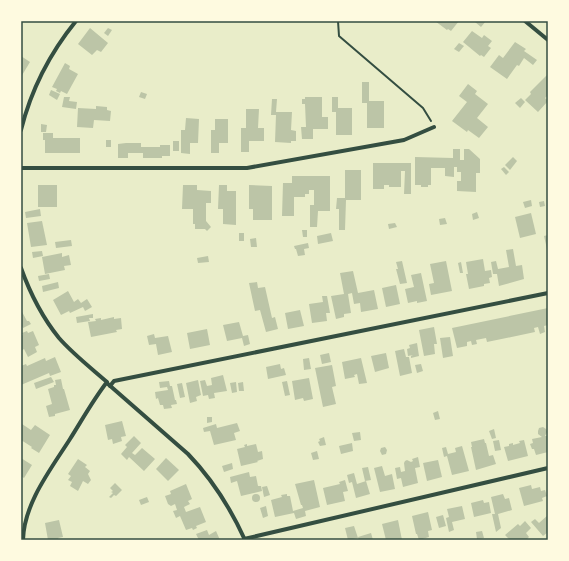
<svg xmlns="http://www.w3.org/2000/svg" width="569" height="561" font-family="Karla,sans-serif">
	<rect width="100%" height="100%" fill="#e9edc9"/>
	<g fill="#bcc5a7">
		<path d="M 435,21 L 459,21 L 451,31 L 448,29 L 447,30 Z"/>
		<path d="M 476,21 L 486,21 L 481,27 L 475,22 Z"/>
		<path d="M 90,28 L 108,43 L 101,52 L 97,50 L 92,55 L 78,44 Z"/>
		<path d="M 108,28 L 112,30 L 108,36 L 104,33 Z"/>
		<path d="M 472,31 L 482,38 L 484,35 L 492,41 L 488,46 L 491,48 L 484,57 L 481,55 L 480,56 L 463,42 Z"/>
		<path d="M 515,42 L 526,49 L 524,51 L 537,60 L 533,65 L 524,58 L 519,66 L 517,65 L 507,79 L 490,67 L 499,55 L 503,58 Z"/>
		<path d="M 459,43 L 464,46 L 459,52 L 454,49 Z"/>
		<path d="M 21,56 L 30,62 L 21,77 Z"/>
		<path d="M 65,63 L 70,66 L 69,69 L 78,74 L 67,94 L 61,91 L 60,93 L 56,91 L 57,89 L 52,87 Z"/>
		<path d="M 547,75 L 548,76 L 548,95 L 545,98 L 548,101 L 538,112 L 525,100 L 531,94 L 530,92 Z"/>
		<path d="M 362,82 L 369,82 L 369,101 L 384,101 L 384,128 L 367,128 L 367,103 L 362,103 Z"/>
		<path d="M 468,84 L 477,91 L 475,94 L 488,104 L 477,118 L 488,127 L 479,138 L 468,130 L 467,132 L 452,121 L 467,102 L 459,96 Z"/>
		<path d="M 51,90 L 60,94 L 57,100 L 49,95 Z"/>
		<path d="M 141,92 L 147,94 L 145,99 L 139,97 Z"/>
		<path d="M 64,97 L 70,97 L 69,101 L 77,102 L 76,109 L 62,107 Z"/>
		<path d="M 305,97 L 322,97 L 322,117 L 328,117 L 328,129 L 313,129 L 313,139 L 302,139 L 301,127 L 306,127 L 305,104 L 302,104 L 302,99 L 305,99 Z"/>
		<path d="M 332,97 L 338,97 L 338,108 L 352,108 L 352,135 L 336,135 L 336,112 L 332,112 Z"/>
		<path d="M 521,98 L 525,102 L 520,108 L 515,103 Z"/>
		<path d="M 272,99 L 277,99 L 276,112 L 292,112 L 291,130 L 296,131 L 296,141 L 291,141 L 291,143 L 275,142 L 276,115 L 271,115 Z"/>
		<path d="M 96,106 L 107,107 L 107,110 L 111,111 L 110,121 L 94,120 L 93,128 L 77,127 L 78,108 L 96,109 Z"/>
		<path d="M 246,109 L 259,109 L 258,128 L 264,128 L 264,141 L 249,141 L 249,152 L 241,152 L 241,128 L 246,128 Z"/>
		<path d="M 186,118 L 199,119 L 198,143 L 190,143 L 190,154 L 181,153 L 181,130 L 185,130 Z"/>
		<path d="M 215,119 L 228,119 L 228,143 L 219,143 L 219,153 L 211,153 L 211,130 L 215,130 Z"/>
		<path d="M 41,124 L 47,125 L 46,132 L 41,132 Z"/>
		<path d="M 43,133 L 53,133 L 53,138 L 80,138 L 80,153 L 45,153 L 45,140 L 43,140 Z"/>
		<rect x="106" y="140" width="5" height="7"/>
		<rect x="173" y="141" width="6" height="10"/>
		<path d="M 126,143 L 141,143 L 141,147 L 160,147 L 160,145 L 170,145 L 170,156 L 162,156 L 162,158 L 143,158 L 143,153 L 128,153 L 128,158 L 118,158 L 118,144 Z"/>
		<path d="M 453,149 L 460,149 L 460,160 L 464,160 L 464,149 L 469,149 L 480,159 L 480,173 L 476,173 L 476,192 L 457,191 L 457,181 L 461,181 L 461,172 L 457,172 L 457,167 L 454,167 L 454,177 L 445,176 L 445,168 L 431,168 L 431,185 L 428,185 L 428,187 L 421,187 L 421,185 L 415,185 L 415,157 L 453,158 Z"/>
		<path d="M 513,157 L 517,161 L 510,170 L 505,165 Z"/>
		<path d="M 373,163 L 411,163 L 411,194 L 404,194 L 405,171 L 401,171 L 401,187 L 389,187 L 389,185 L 384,185 L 384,189 L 373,189 Z"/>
		<path d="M 504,167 L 509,172 L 506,175 L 501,169 Z"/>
		<path d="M 345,170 L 361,170 L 361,200 L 346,200 L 345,230 L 339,230 L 339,209 L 336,209 L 337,198 L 345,198 Z"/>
		<path d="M 292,176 L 330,176 L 330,211 L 318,211 L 317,227 L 310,227 L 310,205 L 314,205 L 314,190 L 309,190 L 309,194 L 305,194 L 305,197 L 294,197 L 294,216 L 282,216 L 283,183 L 292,183 Z"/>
		<rect x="38" y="185" width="19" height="22"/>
		<path d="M 183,185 L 197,185 L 197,190 L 211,191 L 211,203 L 206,203 L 206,221 L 211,227 L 207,231 L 205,229 L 195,229 L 195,224 L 193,224 L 193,209 L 182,209 Z"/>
		<path d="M 219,185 L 227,185 L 227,191 L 236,191 L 236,225 L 223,224 L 223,209 L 218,209 Z"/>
		<path d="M 249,185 L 272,186 L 272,220 L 253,220 L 253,209 L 249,209 Z"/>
		<path d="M 531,200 L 532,206 L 525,208 L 523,202 Z"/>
		<path d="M 544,201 L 545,206 L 540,207 L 539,202 Z"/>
		<path d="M 40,209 L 41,216 L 26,218 L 25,212 Z"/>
		<path d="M 477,212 L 479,218 L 473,220 L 472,214 Z"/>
		<path d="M 531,213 L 536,234 L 520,238 L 515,217 Z"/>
		<path d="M 445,218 L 447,224 L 440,225 L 439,219 Z"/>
		<path d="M 42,221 L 47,245 L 31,247 L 27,223 Z"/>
		<path d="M 395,223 L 397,227 L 389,229 L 388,224 Z"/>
		<path d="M 302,230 L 307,230 L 307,237 L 303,237 Z"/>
		<rect x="239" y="233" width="5" height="8"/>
		<path d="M 331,233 L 333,241 L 318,244 L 317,236 Z"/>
		<path d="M 548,235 L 548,249 L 547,249 L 544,236 Z"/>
		<path d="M 256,238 L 257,247 L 251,247 L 250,239 Z"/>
		<path d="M 71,240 L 72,246 L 56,248 L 55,242 Z"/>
		<path d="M 308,243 L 309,248 L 304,249 L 305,255 L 298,256 L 296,249 L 295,249 L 294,246 Z"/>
		<path d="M 513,249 L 516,266 L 522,265 L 524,279 L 499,286 L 497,274 L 493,274 L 491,262 L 496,261 L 498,269 L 509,267 L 506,250 Z"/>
		<path d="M 42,251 L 43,256 L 33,258 L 32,252 Z"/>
		<path d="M 62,253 L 62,257 L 69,255 L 71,265 L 64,266 L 65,270 L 45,274 L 42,257 Z"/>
		<path d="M 208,256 L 209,262 L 198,263 L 197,258 Z"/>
		<path d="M 483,259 L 485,271 L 491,270 L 492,277 L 489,278 L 490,283 L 484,284 L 484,286 L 469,289 L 466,274 L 468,274 L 466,262 Z"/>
		<path d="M 402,261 L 407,283 L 400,284 L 396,269 L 398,269 L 396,262 Z"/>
		<path d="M 446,261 L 452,291 L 431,295 L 429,284 L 434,283 L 430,264 Z"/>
		<path d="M 461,262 L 463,273 L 460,273 L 458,263 Z"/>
		<path d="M 353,271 L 358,293 L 374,290 L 378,309 L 361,312 L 360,303 L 354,304 L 352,293 L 348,294 L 351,313 L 344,314 L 344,317 L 336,319 L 331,296 L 344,294 L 340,273 Z"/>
		<path d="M 421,273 L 427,301 L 417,303 L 417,301 L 408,303 L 405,289 L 414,287 L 411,275 Z"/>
		<path d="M 49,274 L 50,279 L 39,281 L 38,276 Z"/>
		<path d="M 58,282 L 59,288 L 43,292 L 42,286 Z"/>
		<path d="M 257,282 L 258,288 L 265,287 L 272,318 L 275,317 L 278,329 L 266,332 L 260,310 L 255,311 L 249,283 Z"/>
		<path d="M 396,285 L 400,304 L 386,307 L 382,288 Z"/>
		<path d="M 68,291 L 74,302 L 78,299 L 81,303 L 87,299 L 92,307 L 85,311 L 83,307 L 70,313 L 69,311 L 61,315 L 53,300 Z"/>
		<path d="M 322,296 L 327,296 L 330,313 L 326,313 L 327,321 L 312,323 L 309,304 L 323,302 Z"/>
		<path d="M 548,308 L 548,325 L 544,326 L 545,332 L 540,334 L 538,327 L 534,328 L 535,332 L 487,342 L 486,338 L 476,340 L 477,344 L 472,345 L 471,341 L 467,342 L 467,346 L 457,348 L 452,328 Z"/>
		<path d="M 21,310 L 27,321 L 29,321 L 31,324 L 23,328 L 21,324 Z"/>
		<path d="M 300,310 L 304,326 L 288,329 L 285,313 Z"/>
		<path d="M 93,314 L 93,318 L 89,318 L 90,321 L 77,323 L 76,317 Z"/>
		<path d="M 114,317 L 114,319 L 121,318 L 122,329 L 116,330 L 117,332 L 91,337 L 88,322 L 96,321 L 95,319 L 101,318 L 101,320 Z"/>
		<path d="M 239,322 L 243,336 L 248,335 L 250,344 L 244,346 L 242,338 L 227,341 L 223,325 Z"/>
		<path d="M 434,327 L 437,344 L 434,344 L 435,354 L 424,356 L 419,330 Z"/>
		<path d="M 207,329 L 210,345 L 190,349 L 187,333 Z"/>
		<path d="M 27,331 L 28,333 L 33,331 L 39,345 L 35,347 L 37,352 L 28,357 L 24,349 L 21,351 L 21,336 L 23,335 L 22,333 Z"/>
		<path d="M 154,334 L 155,338 L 168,336 L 172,352 L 158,355 L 156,344 L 149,345 L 147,336 Z"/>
		<path d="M 450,337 L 453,356 L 443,358 L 440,338 Z"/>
		<path d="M 417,343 L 419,356 L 411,358 L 411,356 L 413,355 L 408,356 L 407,349 L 410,348 L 409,345 Z"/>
		<path d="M 404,349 L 406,357 L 409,357 L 412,373 L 400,376 L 395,351 Z"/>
		<path d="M 329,353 L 331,362 L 322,364 L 320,355 Z"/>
		<path d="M 386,353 L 389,368 L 375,372 L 371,356 Z"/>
		<path d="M 55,357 L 61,372 L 50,376 L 49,373 L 21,385 L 21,366 L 26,364 L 27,366 L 45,358 L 46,361 Z"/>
		<path d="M 309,358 L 311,369 L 304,370 L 303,359 Z"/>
		<path d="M 361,358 L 367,383 L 359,384 L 357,374 L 354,375 L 355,377 L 345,379 L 342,362 Z"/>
		<path d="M 280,364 L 281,369 L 284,368 L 286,375 L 268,379 L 266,367 Z"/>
		<path d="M 421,364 L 423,371 L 417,373 L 415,365 Z"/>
		<path d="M 332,365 L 336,386 L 332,387 L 336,404 L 323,407 L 315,368 Z"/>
		<path d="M 223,375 L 227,391 L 214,393 L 215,398 L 209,399 L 208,395 L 203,396 L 200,381 L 205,380 L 207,386 L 212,385 L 211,378 Z"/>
		<path d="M 51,377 L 54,382 L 36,389 L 34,383 Z"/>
		<path d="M 309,378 L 313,399 L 304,401 L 303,398 L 295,400 L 292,381 Z"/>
		<path d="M 61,379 L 63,389 L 64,389 L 70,410 L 55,414 L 55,416 L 49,417 L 46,406 L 52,404 L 48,389 L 54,387 L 54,385 L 56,385 L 55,380 Z"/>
		<path d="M 198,380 L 201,395 L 196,397 L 197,401 L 190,403 L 186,383 Z"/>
		<path d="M 169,381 L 170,386 L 172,386 L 175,400 L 176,400 L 177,404 L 171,405 L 172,408 L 164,409 L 163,405 L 160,405 L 158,398 L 156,399 L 155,392 L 168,390 L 167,387 L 160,388 L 159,382 Z"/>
		<path d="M 287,381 L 290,395 L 285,396 L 282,382 Z"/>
		<path d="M 236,382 L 237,392 L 232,393 L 230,383 Z"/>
		<path d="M 243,382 L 244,391 L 239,391 L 238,383 Z"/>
		<path d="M 182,383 L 185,397 L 180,398 L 177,384 Z"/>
		<path d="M 438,411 L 440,419 L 435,420 L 433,413 Z"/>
		<path d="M 207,417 L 212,417 L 212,422 L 207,423 Z"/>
		<path d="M 122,421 L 126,436 L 121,437 L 122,441 L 113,444 L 112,439 L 108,440 L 105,425 Z"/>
		<path d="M 237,423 L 240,431 L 234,433 L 236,440 L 214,445 L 210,431 L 204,432 L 203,428 L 216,424 L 217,428 Z"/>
		<path d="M 22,424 L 31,430 L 35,425 L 50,435 L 39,453 L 31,448 L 32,447 L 21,440 Z"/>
		<path d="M 543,427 L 546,429 L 547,432 L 545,436 L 548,436 L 548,452 L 536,455 L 534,449 L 532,449 L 530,444 L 533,443 L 532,439 L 542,437 L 538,434 L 538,431 L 539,428 Z"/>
		<path d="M 494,429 L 496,438 L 492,439 L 489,431 Z"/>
		<path d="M 360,432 L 361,440 L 354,441 L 352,433 Z"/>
		<path d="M 134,436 L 141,443 L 132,453 L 135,455 L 142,448 L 155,459 L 144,471 L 129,457 L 127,460 L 121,454 L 127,447 L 125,445 Z"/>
		<path d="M 324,437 L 326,445 L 320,446 L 318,442 L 320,441 L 319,439 Z"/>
		<path d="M 484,439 L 485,443 L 486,443 L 489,456 L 493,455 L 496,464 L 476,470 L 471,447 L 472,447 L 471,442 Z"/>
		<path d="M 499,440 L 501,450 L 495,451 L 493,441 Z"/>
		<path d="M 524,440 L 528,456 L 508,461 L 504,447 L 509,446 L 509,444 L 513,443 L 513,445 L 520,443 L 519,441 Z"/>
		<path d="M 352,443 L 353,451 L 341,454 L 339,446 Z"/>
		<path d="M 247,444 L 247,446 L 256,444 L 258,452 L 262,451 L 263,459 L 257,461 L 258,462 L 241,466 L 237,449 L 245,447 L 244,445 Z"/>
		<path d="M 462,446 L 469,471 L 452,475 L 447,456 L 444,457 L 442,448 L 446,447 L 448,454 L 456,452 L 455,448 Z"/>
		<path d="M 385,447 L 387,450 L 386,454 L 382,455 L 380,451 L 381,448 Z"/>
		<path d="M 317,451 L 319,459 L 313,460 L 311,453 Z"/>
		<path d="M 418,457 L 420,467 L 415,468 L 418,483 L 403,487 L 401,478 L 397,479 L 395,468 L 400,467 L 401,472 L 405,471 L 404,463 L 405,461 L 407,460 L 411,462 L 413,461 L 412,459 Z"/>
		<path d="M 21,458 L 32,465 L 24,478 L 21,476 Z"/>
		<path d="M 166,458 L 179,470 L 168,481 L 156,469 Z"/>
		<path d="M 78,459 L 87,465 L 85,467 L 90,471 L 88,474 L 91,480 L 88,484 L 83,481 L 78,491 L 70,486 L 72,482 L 68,480 L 71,476 L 68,474 Z"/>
		<path d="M 438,460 L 442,477 L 427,481 L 423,463 Z"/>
		<path d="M 232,463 L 233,469 L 224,472 L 222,466 Z"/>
		<path d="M 382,466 L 385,476 L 392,474 L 395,489 L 380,492 L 374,468 Z"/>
		<path d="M 368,467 L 371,480 L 365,481 L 362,468 Z"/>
		<path d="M 249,472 L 250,477 L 256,476 L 258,486 L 261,486 L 262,491 L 241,496 L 237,481 L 231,483 L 230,477 Z"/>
		<path d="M 354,473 L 357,484 L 366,481 L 370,494 L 356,498 L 352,482 L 349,483 L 347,475 Z"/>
		<path d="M 314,480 L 320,507 L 305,511 L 306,516 L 296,519 L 294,513 L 275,517 L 271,500 L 282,497 L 281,495 L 287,494 L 287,496 L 290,496 L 293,511 L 303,508 L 302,505 L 301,505 L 295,484 Z"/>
		<path d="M 345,480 L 348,491 L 343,492 L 345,501 L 327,505 L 323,488 L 340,484 L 339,482 Z"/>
		<path d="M 115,483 L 122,490 L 116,496 L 114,495 L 111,498 L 109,497 L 113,493 L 111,492 L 113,491 L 110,488 Z"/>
		<path d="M 186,484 L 192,499 L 188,501 L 190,504 L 184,507 L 186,512 L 200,507 L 206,522 L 196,526 L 197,528 L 193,530 L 192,528 L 186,530 L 180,516 L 176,518 L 173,511 L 177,510 L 175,504 L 171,506 L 168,504 L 165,496 L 171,494 L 170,491 Z"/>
		<path d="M 531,485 L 532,489 L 540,487 L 541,491 L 545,490 L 547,496 L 542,498 L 543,501 L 524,506 L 519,488 Z"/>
		<path d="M 267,486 L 270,495 L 264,497 L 262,487 Z"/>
		<circle cx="256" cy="498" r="4"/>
		<path d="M 503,494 L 505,499 L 509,498 L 512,510 L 498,514 L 501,528 L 496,532 L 492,514 L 495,514 L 491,497 Z"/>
		<path d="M 147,497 L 149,502 L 141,505 L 139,500 Z"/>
		<path d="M 483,500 L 484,503 L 489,502 L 491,513 L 474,517 L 471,503 Z"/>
		<path d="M 266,506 L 268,516 L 263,518 L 260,508 Z"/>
		<path d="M 462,506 L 465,519 L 452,522 L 454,530 L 449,532 L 446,518 L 449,517 L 447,509 Z"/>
		<path d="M 428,512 L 432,530 L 428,531 L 429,537 L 419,540 L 417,534 L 416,534 L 412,516 Z"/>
		<path d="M 443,515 L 446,526 L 439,528 L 436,517 Z"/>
		<path d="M 548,515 L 548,532 L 543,536 L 531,522 L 535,519 L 539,523 Z"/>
		<path d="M 59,520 L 63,537 L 58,538 L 59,540 L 48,540 L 45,523 Z"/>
		<path d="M 398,520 L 402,540 L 386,540 L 382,524 Z"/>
		<path d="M 525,521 L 531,528 L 526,533 L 529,537 L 526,540 L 510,540 L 505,535 L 518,524 L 520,526 Z"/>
		<path d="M 354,526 L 358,538 L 348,540 L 345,528 Z"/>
		<path d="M 207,530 L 209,535 L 216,531 L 220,540 L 199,540 L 196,534 Z"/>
		<path d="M 482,531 L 484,538 L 477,539 L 476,532 Z"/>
		<path d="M 371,533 L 373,540 L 359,540 L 358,537 Z"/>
	</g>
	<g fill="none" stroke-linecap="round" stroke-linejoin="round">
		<path stroke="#344e41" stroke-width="2" d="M 338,21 L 339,36 L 423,108 L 431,121"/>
		<g stroke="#344e41" stroke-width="4">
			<path d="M 525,21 L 548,40"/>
			<path d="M 21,130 C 31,90 50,53 76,21"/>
			<path d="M 21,168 L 247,168 L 404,140 L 434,127"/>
			<path d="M 21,268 C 30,293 42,317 59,338 C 73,354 91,368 107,382 C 93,400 82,420 70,439 C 51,469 24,503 23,540"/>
			<path d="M 108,384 L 188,454 C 213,480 230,507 245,540"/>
			<path d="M 110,386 L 114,381 L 548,293"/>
			<path d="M 244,539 L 548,468"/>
		</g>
	</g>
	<rect width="569" height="561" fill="none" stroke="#fefae0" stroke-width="44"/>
	<rect x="22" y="22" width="525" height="517" fill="none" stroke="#344e41" stroke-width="1.5"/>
</svg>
